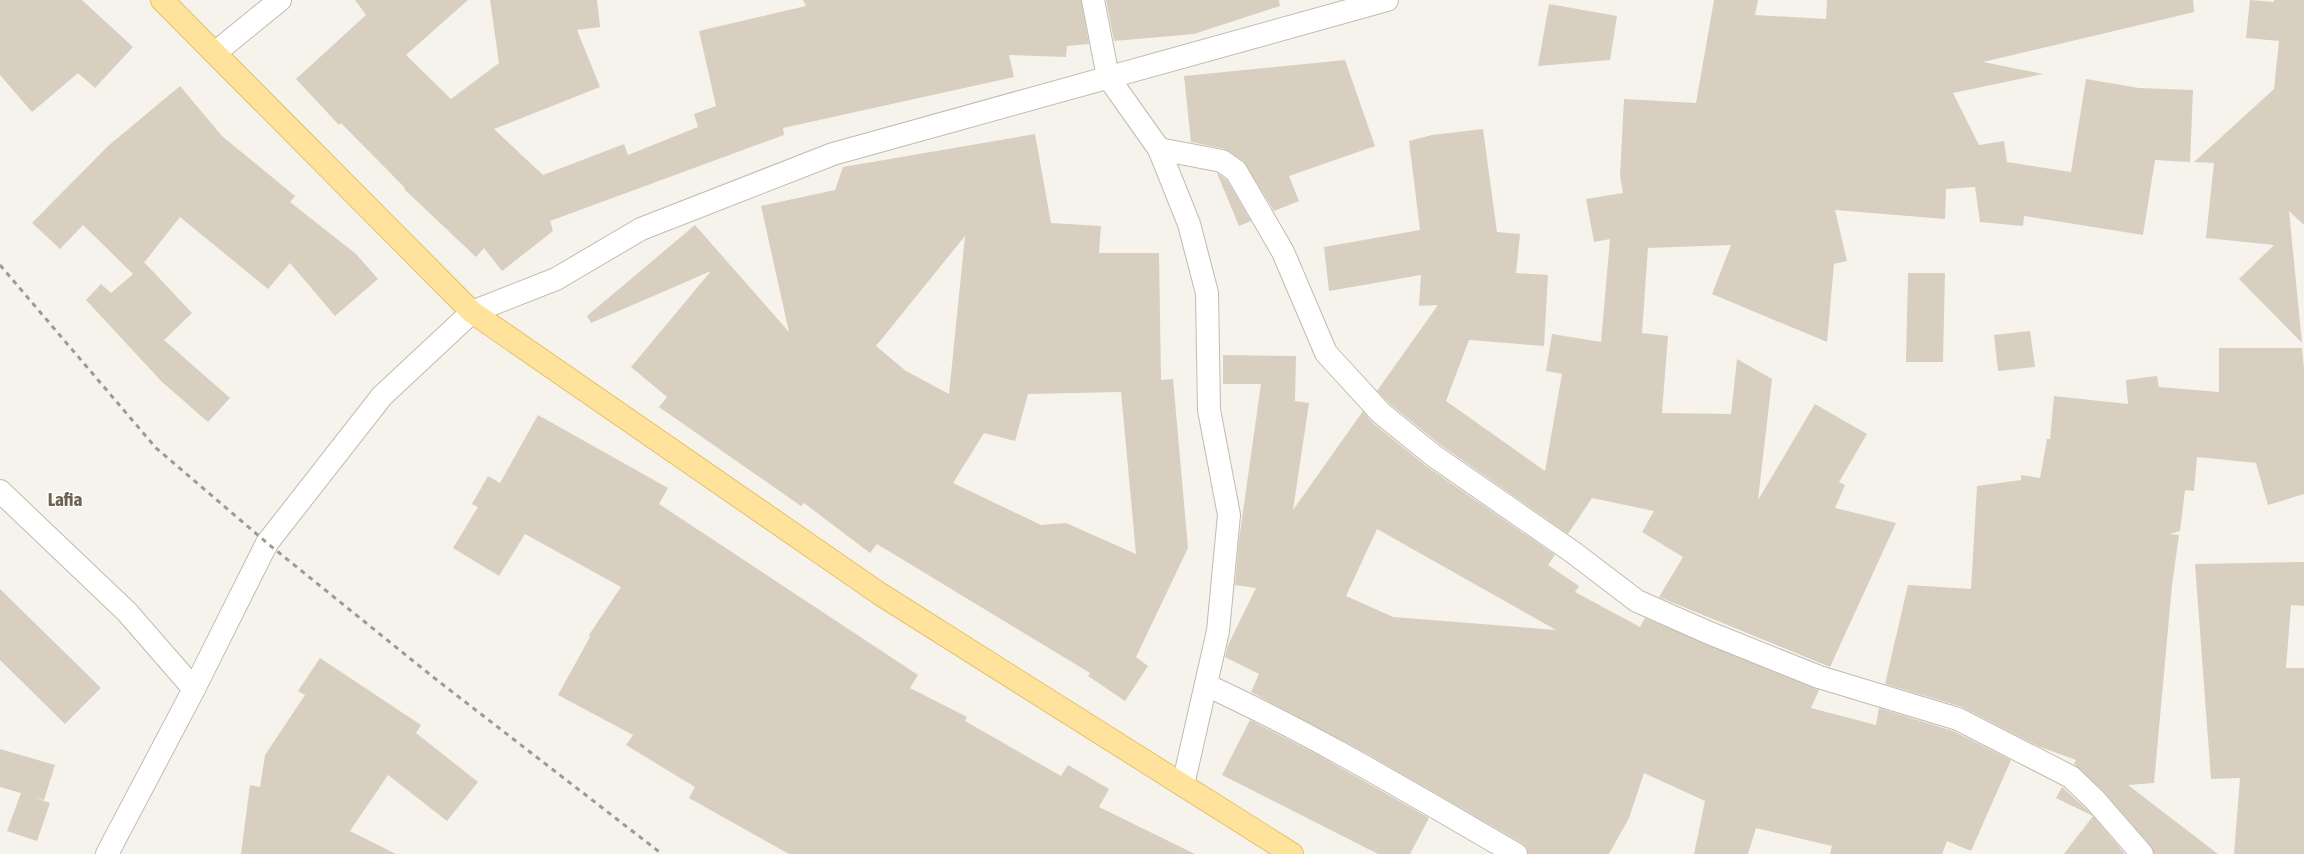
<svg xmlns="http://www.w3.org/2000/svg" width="2304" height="854" font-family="'Asap Condensed',sans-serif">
	<rect width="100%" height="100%" fill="#f6f3ec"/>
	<g fill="#d8cfc1" fill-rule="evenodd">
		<path d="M 0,0 L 82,0 L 133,47 L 95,88 L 78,73 L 32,112 L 0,75 Z"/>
		<path d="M 355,0 L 468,0 L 406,55 L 451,99 L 499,63 L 490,0 L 597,0 L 600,27 L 577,30 L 600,87 L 494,129 L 543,175 L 624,144 L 628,155 L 698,127 L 694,114 L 716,106 L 699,31 L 806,6 L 803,0 L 1081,0 L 1089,44 L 1067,46 L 1066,57 L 1009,55 L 1014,77 L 783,128 L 784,135 L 550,221 L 553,231 L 502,271 L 484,248 L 476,257 L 404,189 L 405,188 L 341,123 L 339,125 L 296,79 L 366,15 Z"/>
		<path d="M 1106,0 L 1279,0 L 1280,6 L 1194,34 L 1114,41 Z"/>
		<path d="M 1714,0 L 1758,0 L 1755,15 L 1826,19 L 1827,0 L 2193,0 L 2194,12 L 1983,62 L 2043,74 L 1953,93 L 1979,145 L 2004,141 L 2007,162 L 2071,172 L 2086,79 L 2139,88 L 2193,90 L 2190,162 L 2155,160 L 2143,235 L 2024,216 L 2023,226 L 1980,222 L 1975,187 L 1946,189 L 1945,219 L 1835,210 L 1847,261 L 1834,264 L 1827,342 L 1712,294 L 1731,245 L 1648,248 L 1642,333 L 1668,336 L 1662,413 L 1731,414 L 1737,359 L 1772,379 L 1758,500 L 1815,404 L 1867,434 L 1839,482 L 1845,485 L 1835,508 L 1896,523 L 1830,667 L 1659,597 L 1683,557 L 1642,532 L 1654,511 L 1592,498 L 1568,534 L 1442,446 L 1390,404 L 1377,391 L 1438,305 L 1419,306 L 1421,275 L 1329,291 L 1324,247 L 1420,230 L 1409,141 L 1432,135 L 1483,129 L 1497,232 L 1520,234 L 1516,273 L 1548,275 L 1544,346 L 1469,340 L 1446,401 L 1545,471 L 1562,374 L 1546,371 L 1552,334 L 1601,342 L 1610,239 L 1594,242 L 1586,199 L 1623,193 L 1620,176 L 1624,99 L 1696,103 Z"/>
		<path d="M 2250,0 L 2274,2 L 2274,0 L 2304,0 L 2304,225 L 2289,211 L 2302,343 L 2239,279 L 2274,245 L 2206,238 L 2214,163 L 2194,162 L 2274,89 L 2279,41 L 2246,38 Z"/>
		<path d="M 1549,4 L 1617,16 L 1610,60 L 1538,66 Z"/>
		<path d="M 1345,60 L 1375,146 L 1289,176 L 1299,201 L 1274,211 L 1243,161 L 1225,149 L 1191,142 L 1184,76 Z"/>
		<path d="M 180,86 L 222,136 L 295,196 L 290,202 L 356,254 L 378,279 L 335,316 L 290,263 L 268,289 L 180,217 L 143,264 L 145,263 L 192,313 L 164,340 L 230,398 L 208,422 L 162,382 L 86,300 L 101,284 L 111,293 L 133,274 L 83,225 L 60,249 L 32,223 L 108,146 Z"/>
		<path d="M 1035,134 L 1051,223 L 1101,226 L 1099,253 L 1159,253 L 1161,380 L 1173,379 L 1188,548 L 1136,657 L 1148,666 L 1125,701 L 1088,676 L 1090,673 L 877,544 L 870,553 L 804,503 L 801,506 L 659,407 L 667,397 L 631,367 L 711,271 L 591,323 L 587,316 L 695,225 L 789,332 L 761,206 L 835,190 L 843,167 ZM 965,236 L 949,394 L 906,371 L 876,346 ZM 1121,392 L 1136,554 L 1066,523 L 1041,525 L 953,483 L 984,433 L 1015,441 L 1028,394 Z"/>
		<path d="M 1217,173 L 1227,180 L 1251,221 L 1239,226 Z"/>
		<path d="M 1908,273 L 1945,273 L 1943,362 L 1906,362 Z"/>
		<path d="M 2030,331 L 2035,367 L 1998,371 L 1994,335 Z"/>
		<path d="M 2219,348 L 2302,348 L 2304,369 L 2304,494 L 2268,505 L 2256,463 L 2197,457 L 2194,491 L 2185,490 L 2180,531 L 2170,534 L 2179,535 L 2172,585 L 2154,783 L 2128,785 L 2218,854 L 2154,854 L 2151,846 L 2104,792 L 2074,764 L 2076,760 L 2040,747 L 1962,707 L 1885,684 L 1908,585 L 1971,589 L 1977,486 L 2021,480 L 2021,475 L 2040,478 L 2047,439 L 2050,439 L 2054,396 L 2128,404 L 2126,380 L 2157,376 L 2159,387 L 2219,392 Z"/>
		<path d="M 1223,355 L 1296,356 L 1295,401 L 1309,403 L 1293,510 L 1363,411 L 1373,423 L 1426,466 L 1555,555 L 1548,565 L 1579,586 L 1575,592 L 1640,627 L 1645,618 L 1819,690 L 1811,708 L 1876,725 L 1879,708 L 1953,731 L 2011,760 L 1971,851 L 1947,841 L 1942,854 L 1830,854 L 1832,846 L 1756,828 L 1748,854 L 1694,854 L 1705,801 L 1644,773 L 1629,818 L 1609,854 L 1528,854 L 1527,848 L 1522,843 L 1369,755 L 1251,692 L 1259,674 L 1225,657 L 1228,645 L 1256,588 L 1235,585 L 1239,540 L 1261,384 L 1223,384 ZM 1377,529 L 1556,630 L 1393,617 L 1346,596 Z"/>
		<path d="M 538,415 L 668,488 L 659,504 L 918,675 L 910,688 L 967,717 L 965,721 L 1061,776 L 1068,765 L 1109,789 L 1099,807 L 1195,854 L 789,854 L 689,798 L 695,787 L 626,745 L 633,735 L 558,695 L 590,637 L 589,635 L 621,587 L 525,534 L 499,576 L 453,548 L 478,507 L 472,504 L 488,476 L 500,483 Z"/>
		<path d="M 2304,562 L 2304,606 L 2291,605 L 2286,668 L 2304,668 L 2304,854 L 2234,854 L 2240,778 L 2211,779 L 2195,564 Z"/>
		<path d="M 0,589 L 101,688 L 65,724 L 0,660 Z"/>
		<path d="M 320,658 L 421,725 L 416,733 L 478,782 L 447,821 L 388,775 L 350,831 L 396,854 L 241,854 L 250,785 L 260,787 L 265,755 L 305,695 L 298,691 Z"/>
		<path d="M 1250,720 L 1318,755 L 1429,818 L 1410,854 L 1378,854 L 1222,775 Z"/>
		<path d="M 0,749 L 55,765 L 44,800 L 34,797 L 50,803 L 37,841 L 7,831 L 21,793 L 0,787 Z"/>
		<path d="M 2062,787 L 2086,809 L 2093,816 L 2056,798 Z"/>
		<path d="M 2093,816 L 2125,854 L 2064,854 Z"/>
	</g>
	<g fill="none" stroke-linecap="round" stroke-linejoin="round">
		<defs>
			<g id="minor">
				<path d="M 1093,0 L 1108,77 L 1159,149 L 1189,224 L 1207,293 L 1209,410 L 1229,515 L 1218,631 L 1183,785"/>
				<path d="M 216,52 L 280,0"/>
				<path d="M 1159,149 L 1222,161 L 1236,171 L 1283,252 L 1326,353 L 1381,413 L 1434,456 L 1574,553 L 1637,601 L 1707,632 L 1819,677 L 1958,719 L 2071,777 L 2095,800 L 2142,854"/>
				<path d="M 0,491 L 127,612 L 194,689"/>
				<path d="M 1206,685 C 1313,734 1414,795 1516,854"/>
			</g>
			<path id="tertiary" d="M 107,854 L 194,689 L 267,543 L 382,396 L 472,312 L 556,279 L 641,229 L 833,154 L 1387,0"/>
			<path id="primary" d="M 162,0 L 472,312 L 880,594 L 1292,854"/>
		</defs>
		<use href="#minor" stroke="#c2bbae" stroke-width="24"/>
		<use href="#tertiary" stroke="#c2bbae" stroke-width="24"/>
		<use href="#primary" stroke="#e6c16a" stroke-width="24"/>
		<use href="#minor" stroke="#fff" stroke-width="22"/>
		<use href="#tertiary" stroke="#fff" stroke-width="22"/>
		<use href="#primary" stroke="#ffe39c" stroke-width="22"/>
		<path stroke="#9a9a9a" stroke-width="3" stroke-dasharray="5 5" stroke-linecap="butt" d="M 0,265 L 156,448 L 267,543 L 433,677 L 662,854"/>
	</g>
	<g text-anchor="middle" stroke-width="3" stroke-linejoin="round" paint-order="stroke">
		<g font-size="19" font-weight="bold" fill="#6e6250" stroke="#fff">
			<text x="65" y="506">Lafia</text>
		</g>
	</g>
</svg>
